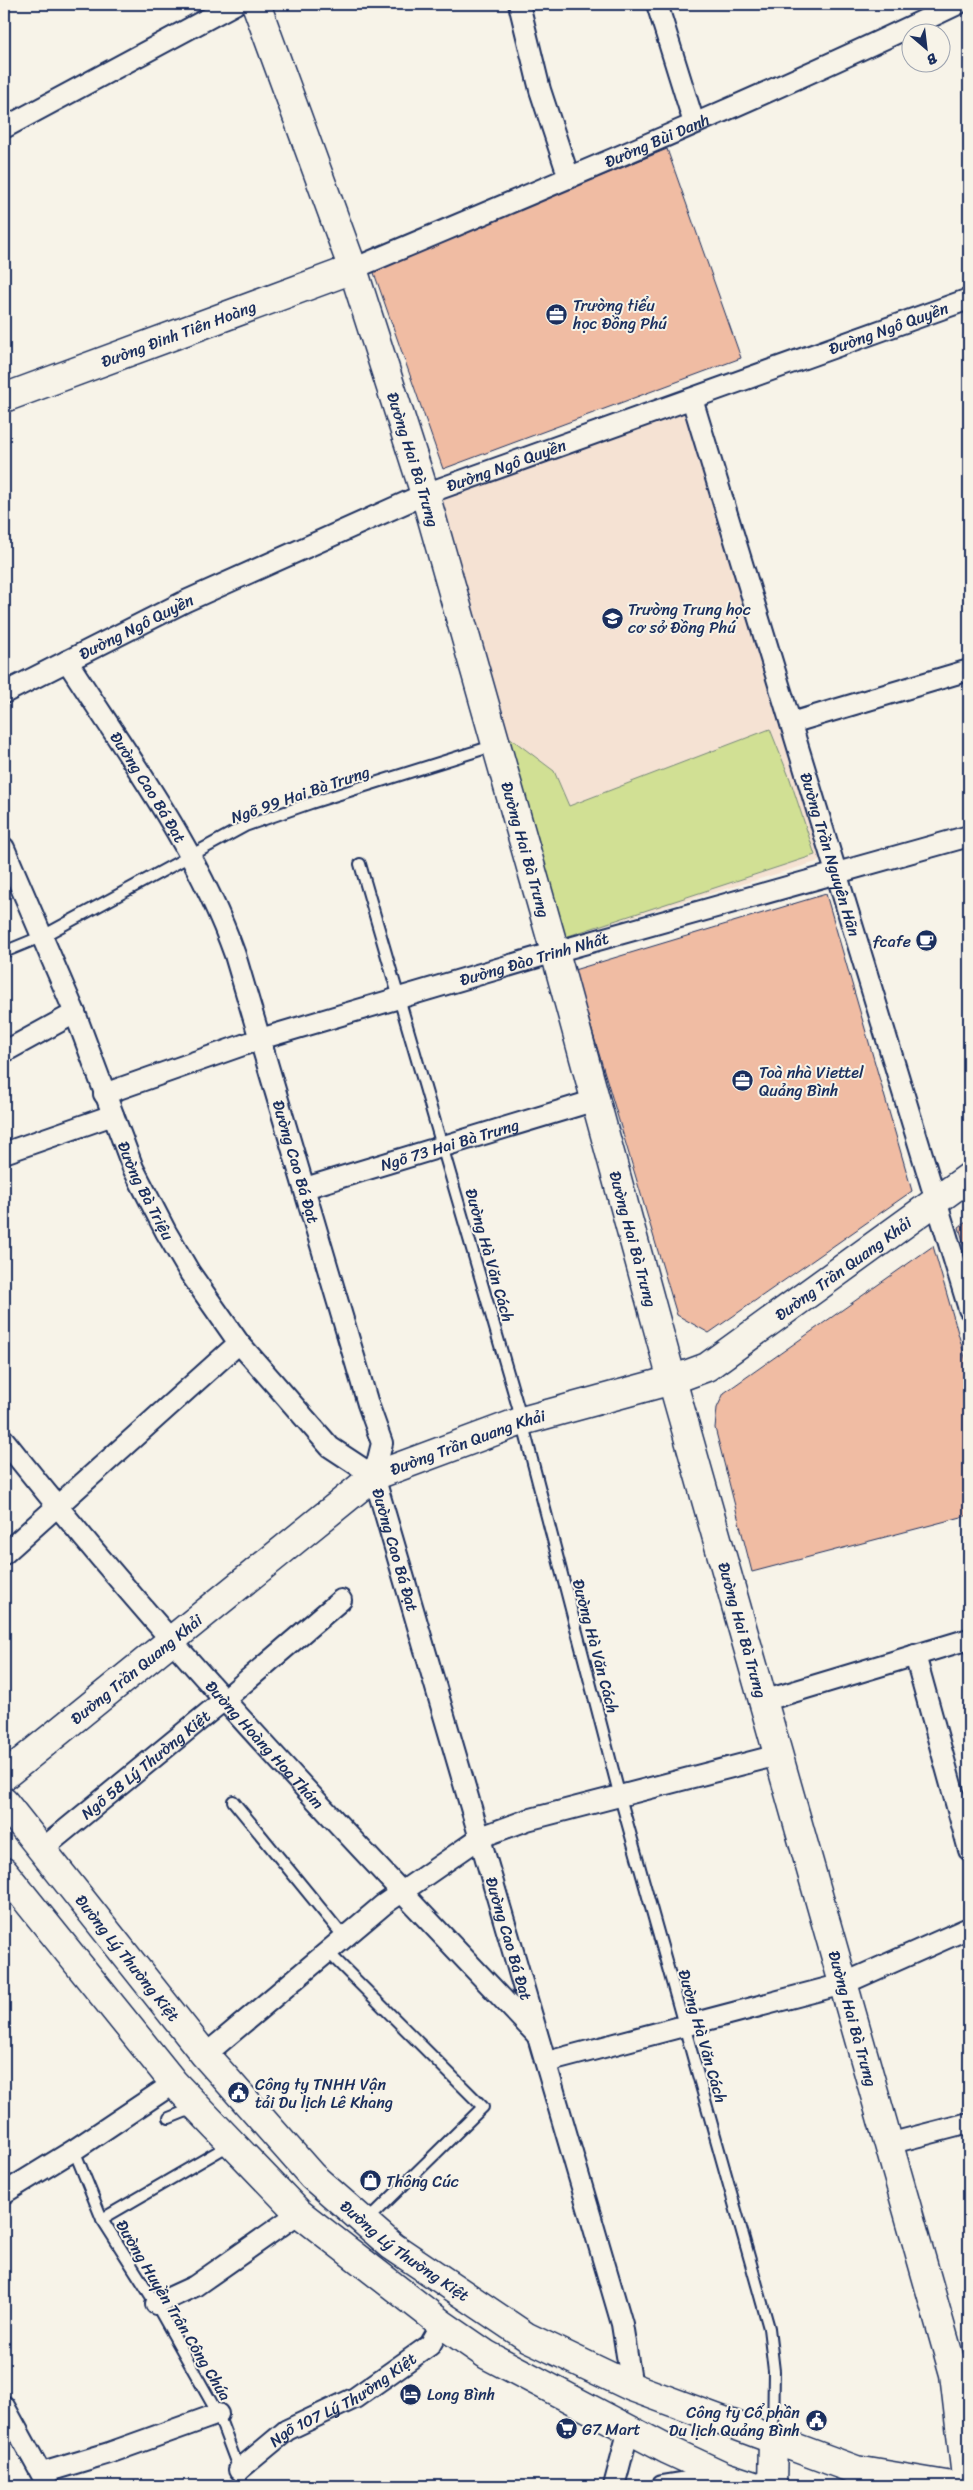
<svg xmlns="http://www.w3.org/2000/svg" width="973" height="2490" font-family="Sriracha,sans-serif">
	<rect width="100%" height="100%" fill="#f7f3e8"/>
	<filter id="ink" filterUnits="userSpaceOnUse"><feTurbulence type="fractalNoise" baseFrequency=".02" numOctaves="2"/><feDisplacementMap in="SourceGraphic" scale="10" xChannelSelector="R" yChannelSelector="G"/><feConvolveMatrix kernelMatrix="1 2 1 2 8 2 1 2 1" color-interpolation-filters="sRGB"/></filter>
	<g filter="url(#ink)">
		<path fill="#f5e2d3" d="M 686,412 L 823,860 L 565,937 L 442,499 Z"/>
		<path fill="#d1e094" stroke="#768879" d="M 770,729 L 790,779 L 815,855 L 565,937 L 509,737 L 554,771 L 569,806 Z"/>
		<g fill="#f0bca3" stroke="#1b2f5e">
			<path d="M 667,149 L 741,358 L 443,469 L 373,270 Z"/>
			<path d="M 826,894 L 912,1191 L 709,1333 L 677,1315 L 574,970 Z"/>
			<path d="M 969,1220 L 969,1262 L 959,1227 Z"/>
			<path d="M 933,1246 L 969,1371 L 969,1515 L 752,1572 L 715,1428 L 717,1408 L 724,1393 Z"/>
		</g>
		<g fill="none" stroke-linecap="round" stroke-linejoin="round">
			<defs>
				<g id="lane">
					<path d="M 360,864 L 522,1421 L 620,1797 L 769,2328 L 774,2371 L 773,2437"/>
					<path d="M 4,952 L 43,936 L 245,826 L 311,803 L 496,745"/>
					<path d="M 233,1801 L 344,1937"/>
					<path d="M 327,1951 L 483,2107 L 366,2222"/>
					<path d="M 169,2118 L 194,2108"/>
					<path d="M 74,2150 L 102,2219 L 156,2304 L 218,2414 L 239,2470 L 242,2486"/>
					<path d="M 102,2219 L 231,2144"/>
				</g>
				<g id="street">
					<path d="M 519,4 L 540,90 L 569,178"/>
					<path d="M 657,4 L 694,123"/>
					<path d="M 4,128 L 235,4"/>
					<path id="s1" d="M 353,269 C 556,183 760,99 958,4"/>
					<path id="s2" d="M 692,399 L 969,1309"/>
					<path id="s3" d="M 67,661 C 128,756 197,848 235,955 L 368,1404 L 382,1443 L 374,1476 L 622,2324 L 632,2387"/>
					<path id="s4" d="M 4,693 L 186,601 L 425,494 L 969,299"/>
					<path d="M 791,723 L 969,670"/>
					<path id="s5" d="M 4,848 L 75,1013 L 133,1168 L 166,1232 L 190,1273 L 239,1343 L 330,1447 L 374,1476"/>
					<path d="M 4,1052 L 75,1013"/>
					<path id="s6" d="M 104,1094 L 260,1039 L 555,952 L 969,836"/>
					<path d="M 4,1153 L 113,1115"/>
					<path id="s7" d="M 305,1188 L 596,1100"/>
					<path id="s8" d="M 4,1440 C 169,1649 354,1842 537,2035"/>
					<path d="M 4,1554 L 239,1343"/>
					<path d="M 915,1655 L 969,1850"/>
					<path d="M 763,1701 L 969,1639"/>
					<path id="s9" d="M 41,1850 L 225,1699 L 341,1600"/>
					<path d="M 205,2055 L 383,1905 L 481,1837 L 527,1820 L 778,1755"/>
					<path d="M 547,2062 L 843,1984 L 969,1928"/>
					<path d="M 888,2144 L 969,2123"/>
					<path d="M 4,2193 L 74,2150 L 174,2083"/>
					<path d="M 156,2304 L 195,2286 L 299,2213"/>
					<path d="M 4,2406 L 48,2486"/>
					<path id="s10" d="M 239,2470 L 287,2430 L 355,2398 L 430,2345 L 442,2324"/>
					<path d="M 42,2473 L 109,2453 L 218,2414"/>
					<path d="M 614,2486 L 629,2429"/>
					<path d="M 662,2486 L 724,2476"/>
				</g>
				<g id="secondary">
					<path id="s11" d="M 256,4 L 353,269 L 425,494 L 555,952 L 672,1380 L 954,2374 L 967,2486"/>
					<path id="s12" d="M 4,398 L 353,269"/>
					<path id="s13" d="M 4,1776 L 374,1476 L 522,1421 L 672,1380 L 707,1367 L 969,1177"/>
				</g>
				<g id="primary">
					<path id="s14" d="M 4,1802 L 205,2055 L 312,2176 L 392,2246 L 527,2337 L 632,2387 L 856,2470 L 952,2486"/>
					<path d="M 4,1872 L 174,2083 L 299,2213 L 442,2324 L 487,2355 L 668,2450 L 724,2476 L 754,2486"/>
					<path d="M 772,2486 L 773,2440"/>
				</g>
			</defs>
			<use href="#lane" stroke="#1b2f5e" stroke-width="14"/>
			<use href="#street" stroke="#1b2f5e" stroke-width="24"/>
			<use href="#secondary" stroke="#1b2f5e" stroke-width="31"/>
			<use href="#primary" stroke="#1b2f5e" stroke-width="31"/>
			<use href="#lane" stroke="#f7f3e8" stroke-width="10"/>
			<use href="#street" stroke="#f7f3e8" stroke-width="20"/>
			<use href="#secondary" stroke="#f7f3e8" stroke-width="28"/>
			<use href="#primary" stroke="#f7f3e8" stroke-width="28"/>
		</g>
	</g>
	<defs>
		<symbol id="office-disc" viewBox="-11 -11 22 22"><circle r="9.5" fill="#1b2f5e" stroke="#f7f3e8"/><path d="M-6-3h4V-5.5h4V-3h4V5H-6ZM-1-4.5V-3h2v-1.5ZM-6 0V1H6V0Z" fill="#fff"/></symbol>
		<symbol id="school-disc" viewBox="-11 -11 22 22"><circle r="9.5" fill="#1b2f5e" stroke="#f7f3e8"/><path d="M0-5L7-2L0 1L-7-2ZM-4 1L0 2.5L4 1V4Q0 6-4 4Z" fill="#fff"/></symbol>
		<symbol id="cafe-disc" viewBox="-11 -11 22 22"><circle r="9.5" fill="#1b2f5e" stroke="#f7f3e8"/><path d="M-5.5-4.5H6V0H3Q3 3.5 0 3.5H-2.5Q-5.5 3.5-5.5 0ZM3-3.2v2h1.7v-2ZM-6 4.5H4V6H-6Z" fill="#fff"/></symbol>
		<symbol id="civic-disc" viewBox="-11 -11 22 22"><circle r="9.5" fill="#1b2f5e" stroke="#f7f3e8"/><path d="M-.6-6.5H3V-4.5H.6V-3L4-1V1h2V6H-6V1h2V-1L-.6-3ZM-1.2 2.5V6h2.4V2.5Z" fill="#fff"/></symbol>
		<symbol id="shop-disc" viewBox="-11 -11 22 22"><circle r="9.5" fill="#1b2f5e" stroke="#f7f3e8"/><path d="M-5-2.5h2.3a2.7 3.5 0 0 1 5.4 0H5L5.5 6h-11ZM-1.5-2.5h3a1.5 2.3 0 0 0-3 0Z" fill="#fff"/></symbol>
		<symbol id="hotel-disc" viewBox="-11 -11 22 22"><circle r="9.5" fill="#1b2f5e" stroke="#f7f3e8"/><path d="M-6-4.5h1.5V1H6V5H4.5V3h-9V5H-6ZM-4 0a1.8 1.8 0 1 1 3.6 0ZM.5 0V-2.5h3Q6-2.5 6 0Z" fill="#fff"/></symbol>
		<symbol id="supermarket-disc" viewBox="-11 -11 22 22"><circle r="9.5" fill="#1b2f5e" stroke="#f7f3e8"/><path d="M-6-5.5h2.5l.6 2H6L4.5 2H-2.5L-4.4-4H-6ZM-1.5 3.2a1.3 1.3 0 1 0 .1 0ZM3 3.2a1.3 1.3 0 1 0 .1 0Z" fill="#fff"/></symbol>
	</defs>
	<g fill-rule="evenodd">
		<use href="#office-disc" x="544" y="302" width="25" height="25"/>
		<use href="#school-disc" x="600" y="606" width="25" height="25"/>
		<use href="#cafe-disc" x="914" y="928" width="25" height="25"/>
		<use href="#office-disc" x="730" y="1068" width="25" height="25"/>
		<use href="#civic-disc" x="226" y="2080" width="25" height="25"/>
		<use href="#shop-disc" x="358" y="2168" width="25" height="25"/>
		<use href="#hotel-disc" x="398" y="2382" width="25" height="25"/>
		<use href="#civic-disc" x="804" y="2408" width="25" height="25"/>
		<use href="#supermarket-disc" x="554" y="2416" width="25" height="25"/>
	</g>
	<g text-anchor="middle" stroke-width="4" stroke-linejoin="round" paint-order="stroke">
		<g font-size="16" fill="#1b2f5e" stroke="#f7f3e8">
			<text dy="6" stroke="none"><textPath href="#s1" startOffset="330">Đường Bùi Danh</textPath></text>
			<text dy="6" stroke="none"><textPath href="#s4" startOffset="958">Đường Ngô Quyền</textPath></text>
			<text dy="6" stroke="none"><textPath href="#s12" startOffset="186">Đường Đinh Tiên Hoàng</textPath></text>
			<text dy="6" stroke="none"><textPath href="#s11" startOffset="482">Đường Hai Bà Trưng</textPath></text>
			<text dy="6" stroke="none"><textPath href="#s4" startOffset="552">Đường Ngô Quyền</textPath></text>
			<text dy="6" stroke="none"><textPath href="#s4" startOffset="148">Đường Ngô Quyền</textPath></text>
			<text dy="6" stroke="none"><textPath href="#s3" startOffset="150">Đường Cao Bá Đạt</textPath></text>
			<text transform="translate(300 794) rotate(-19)" y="6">Ngõ 99 Hai Bà Trưng</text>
			<text dy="6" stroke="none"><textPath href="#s11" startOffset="888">Đường Hai Bà Trưng</textPath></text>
			<text dy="6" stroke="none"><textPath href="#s2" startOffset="476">Đường Trần Nguyên Hãn</textPath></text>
			<text dy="6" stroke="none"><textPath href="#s6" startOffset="451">Đường Đào Trinh Nhất</textPath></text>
			<text dy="6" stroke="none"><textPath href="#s7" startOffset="151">Ngõ 73 Hai Bà Trưng</textPath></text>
			<text dy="6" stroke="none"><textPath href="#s3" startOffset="555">Đường Cao Bá Đạt</textPath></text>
			<text dy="6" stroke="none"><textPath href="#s5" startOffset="371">Đường Bà Triệu</textPath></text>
			<text dy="6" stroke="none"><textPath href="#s11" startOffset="1292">Đường Hai Bà Trưng</textPath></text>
			<text transform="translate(490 1255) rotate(74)" y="6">Đường Hà Văn Cách</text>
			<text dy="6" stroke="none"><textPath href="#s13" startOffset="995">Đường Trần Quang Khải</textPath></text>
			<text dy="6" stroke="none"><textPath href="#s13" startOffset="576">Đường Trần Quang Khải</textPath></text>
			<text dy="6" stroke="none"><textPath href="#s3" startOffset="960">Đường Cao Bá Đạt</textPath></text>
			<text dy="6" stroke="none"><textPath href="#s11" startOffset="1698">Đường Hai Bà Trưng</textPath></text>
			<text transform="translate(596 1646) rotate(75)" y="6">Đường Hà Văn Cách</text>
			<text dy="6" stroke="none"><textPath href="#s13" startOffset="170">Đường Trần Quang Khải</textPath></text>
			<text dy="6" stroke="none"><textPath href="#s8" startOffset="401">Đường Hoàng Hoa Thám</textPath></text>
			<text dy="6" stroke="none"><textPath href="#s9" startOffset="135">Ngõ 58 Lý Thường Kiệt</textPath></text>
			<text dy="6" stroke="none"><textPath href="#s3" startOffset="1365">Đường Cao Bá Đạt</textPath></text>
			<text dy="6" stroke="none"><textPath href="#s14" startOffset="199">Đường Lý Thường Kiệt</textPath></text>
			<text dy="6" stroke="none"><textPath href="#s11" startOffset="2102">Đường Hai Bà Trưng</textPath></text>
			<text transform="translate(703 2036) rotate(74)" y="6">Đường Hà Văn Cách</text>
			<text dy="6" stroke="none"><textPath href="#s14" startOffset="604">Đường Lý Thường Kiệt</textPath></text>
			<text transform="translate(174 2310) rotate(59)" y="6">Đường Huyền Trân Công Chúa</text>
			<text dy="6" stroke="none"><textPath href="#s10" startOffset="126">Ngõ 107 Lý Thường Kiệt</textPath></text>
		</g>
		<g font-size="16" fill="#1b2f5e" stroke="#f7f3e8" text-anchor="start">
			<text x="573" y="311">Trường tiểu<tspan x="573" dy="18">học Đồng Phú</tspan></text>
			<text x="628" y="615">Trường Trung học<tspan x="628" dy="18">cơ sở Đồng Phú</tspan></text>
			<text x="911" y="947" text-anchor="end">fcafe</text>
			<text x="759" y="1078">Toà nhà Viettel<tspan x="759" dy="18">Quảng Bình</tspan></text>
			<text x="255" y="2090">Công ty TNHH Vận<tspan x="255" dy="18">tải Du lịch Lê Khang</tspan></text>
			<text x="386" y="2187">Thông Cúc</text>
			<text x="427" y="2400">Long Bình</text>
			<text x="800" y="2418" text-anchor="end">Công ty Cổ phần<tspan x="800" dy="18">Du lịch Quảng Bình</tspan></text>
			<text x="582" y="2435">G7 Mart</text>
		</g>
	</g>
	<rect width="973" height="2490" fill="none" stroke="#f7f3e8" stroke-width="20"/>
	<rect x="10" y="10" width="953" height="2470" fill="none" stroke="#1b2f5e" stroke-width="2" filter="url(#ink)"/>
	<g transform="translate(926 48) rotate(152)"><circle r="24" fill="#f7f3e8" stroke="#9fa5b1"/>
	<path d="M0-4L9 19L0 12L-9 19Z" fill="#1b2f5e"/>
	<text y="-8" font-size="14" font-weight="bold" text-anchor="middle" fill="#1b2f5e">B</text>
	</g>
</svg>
